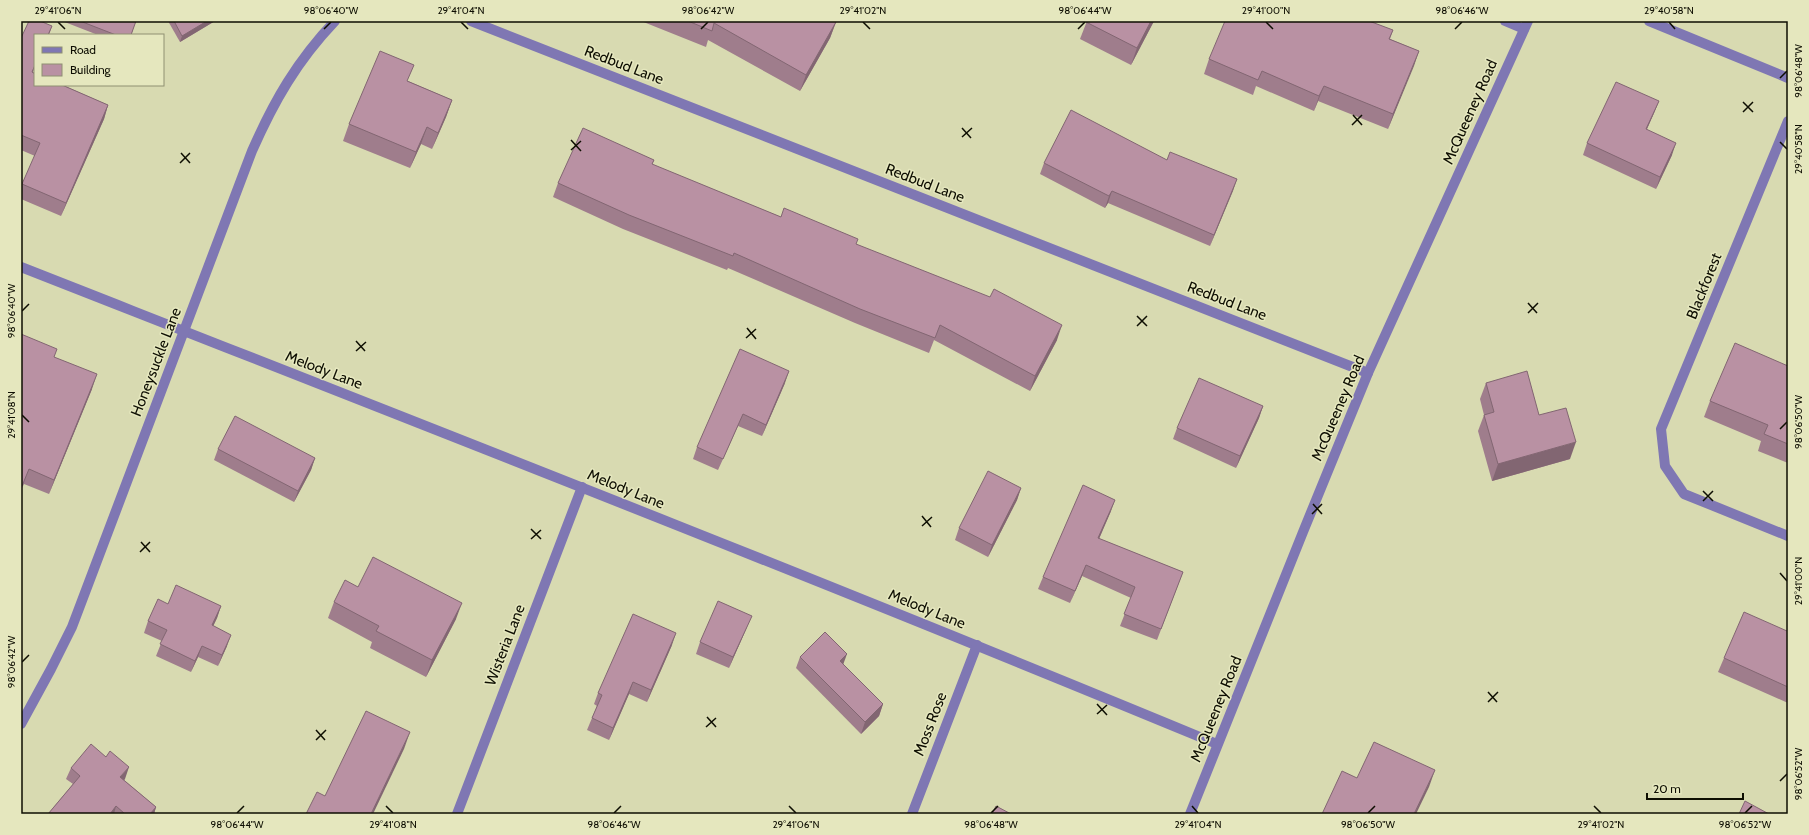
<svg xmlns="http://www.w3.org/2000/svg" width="1809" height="835" font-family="Cabin,sans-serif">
	<rect width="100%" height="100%" fill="#d8dab1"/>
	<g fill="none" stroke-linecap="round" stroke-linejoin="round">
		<g stroke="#7f77b3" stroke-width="10">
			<path d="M 471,21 L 1368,373"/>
			<path d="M 1505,21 L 1524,29"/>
			<path d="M 1649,21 L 1788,78"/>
			<path d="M 1788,121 L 1661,429 L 1665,466 L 1684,494 L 1788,536"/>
			<path d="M 21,267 C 421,424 821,580 1217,744"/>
			<path d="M 21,724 L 51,669 L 72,627 L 252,151 C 274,101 297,61 335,21"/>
			<path d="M 457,814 L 582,487"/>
			<path d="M 912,814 L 977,645"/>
			<path d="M 1190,814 L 1303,532 L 1368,373 L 1528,21"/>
		</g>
	</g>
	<g fill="#9f7d8c">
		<path d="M 62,21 L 136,21 L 131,35 L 98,35 Z"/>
		<path d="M 168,21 L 215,21 L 180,42 Z"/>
		<path d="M 641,21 L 835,21 L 836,22 L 830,38 L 800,91 L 708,40 L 706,47 Z"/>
		<path d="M 1087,21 L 1154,21 L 1131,65 L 1080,39 Z"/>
		<path d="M 52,26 L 49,35 L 35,35 L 35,67 L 33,72 L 108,105 L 104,119 L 61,216 L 21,199 L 21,188 L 35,156 L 21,150 L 21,38 Z"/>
		<path d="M 1393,30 L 1390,39 L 1419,51 L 1388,129 L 1318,101 L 1314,111 L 1256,86 L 1253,95 L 1204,74 L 1209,59 Z"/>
		<path d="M 408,81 L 452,100 L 446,117 L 432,149 L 421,144 L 410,168 L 343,141 L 349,124 Z"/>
		<path d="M 1659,101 L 1654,113 L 1647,129 L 1672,155 L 1656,189 L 1583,155 L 1587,143 Z"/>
		<path d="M 654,160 L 652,165 L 781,217 L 856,244 L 1057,340 L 1030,391 L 934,340 L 929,353 L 855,323 L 728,268 L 727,270 L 623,229 L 553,197 L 558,183 Z"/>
		<path d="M 1044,163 L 1237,179 L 1210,246 L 1108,203 L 1105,208 L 1040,174 Z"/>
		<path d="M 21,334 L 54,357 L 92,389 L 49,494 L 24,484 L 21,490 Z"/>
		<path d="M 1788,366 L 1788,463 L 1758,451 L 1761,441 L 1704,417 L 1710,401 Z"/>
		<path d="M 785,383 L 762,436 L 738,426 L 718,470 L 693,459 L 697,447 Z"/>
		<path d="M 1486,383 L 1539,415 L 1570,459 L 1492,481 L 1478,431 L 1484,415 L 1480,399 Z"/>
		<path d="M 1263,406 L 1259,418 L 1236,468 L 1173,439 L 1177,428 Z"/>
		<path d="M 218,449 L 315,458 L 311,470 L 294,502 L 214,460 Z"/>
		<path d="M 1021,488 L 1017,500 L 988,557 L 955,540 L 959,528 Z"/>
		<path d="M 1111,511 L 1099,539 L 1183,572 L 1157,640 L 1120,626 L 1131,598 L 1082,576 L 1070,603 L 1038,589 L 1043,577 Z"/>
		<path d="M 358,587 L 456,619 L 426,677 L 370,648 L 372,642 L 328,618 L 334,602 Z"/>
		<path d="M 168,604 L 221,606 L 217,618 L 213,626 L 227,646 L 218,666 L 198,657 L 191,672 L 156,656 L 162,641 L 144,633 L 148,621 Z"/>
		<path d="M 747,627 L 729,668 L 696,654 L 700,642 Z"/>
		<path d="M 1788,629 L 1788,703 L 1718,672 L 1724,658 L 1787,631 Z"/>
		<path d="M 672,645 L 647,702 L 629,694 L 609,740 L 587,730 L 597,706 L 594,704 L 598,693 Z"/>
		<path d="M 800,657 L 843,665 L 883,704 L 879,716 L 861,734 L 796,668 Z"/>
		<path d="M 71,768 L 125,779 L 124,780 L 156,807 L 154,814 L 48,814 L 73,784 L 66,779 Z"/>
	</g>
	<g fill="#826672">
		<path d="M 207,21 L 215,21 L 180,42 L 182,36 Z"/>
		<path d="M 1151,21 L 1154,21 L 1131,65 L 1137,48 Z"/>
		<path d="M 836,22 L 830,38 L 800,91 L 806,75 Z"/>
		<path d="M 1419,51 L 1414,66 L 1388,129 L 1393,114 Z"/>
		<path d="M 1324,86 L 1314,111 L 1319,96 Z"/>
		<path d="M 452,100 L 446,117 L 432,149 L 438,133 Z"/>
		<path d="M 1659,101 L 1654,113 L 1642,140 L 1646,129 Z"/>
		<path d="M 108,105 L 104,119 L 61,216 L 66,203 Z"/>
		<path d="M 427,127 L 421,144 L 410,168 L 416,152 Z"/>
		<path d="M 1676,143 L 1672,155 L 1656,189 L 1660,177 Z"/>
		<path d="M 1237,179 L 1233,191 L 1210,246 L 1214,235 Z"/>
		<path d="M 1112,191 L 1108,203 L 1105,208 L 1109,196 Z"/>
		<path d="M 1062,325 L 1057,340 L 1030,391 L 1035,376 Z"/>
		<path d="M 789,371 L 785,383 L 762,436 L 766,425 Z"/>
		<path d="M 97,374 L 92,389 L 49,494 L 54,480 Z"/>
		<path d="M 1263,406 L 1259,418 L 1236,468 L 1240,456 Z"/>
		<path d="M 1576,442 L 1570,459 L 1492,481 L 1498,464 Z"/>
		<path d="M 315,458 L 311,470 L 294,502 L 298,491 Z"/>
		<path d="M 1021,488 L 1017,500 L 988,557 L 992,545 Z"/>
		<path d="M 1115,500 L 1111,511 L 1094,550 L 1098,538 Z"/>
		<path d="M 1086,565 L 1082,576 L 1070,603 L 1075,591 Z"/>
		<path d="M 462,603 L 456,619 L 426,677 L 432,660 Z"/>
		<path d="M 221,606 L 217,618 L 208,637 L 212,625 Z"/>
		<path d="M 752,616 L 747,627 L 729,668 L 733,657 Z"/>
		<path d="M 676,633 L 672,645 L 647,702 L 651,690 Z"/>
		<path d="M 231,635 L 227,646 L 218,666 L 222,655 Z"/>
		<path d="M 202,646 L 198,657 L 191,672 L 195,661 Z"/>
		<path d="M 847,654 L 843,665 L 840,661 Z"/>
		<path d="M 633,682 L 629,694 L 609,740 L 613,728 Z"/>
		<path d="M 883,704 L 879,716 L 861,734 L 865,722 Z"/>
		<path d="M 410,732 L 404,749 L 373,814 L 371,814 Z"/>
		<path d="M 129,767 L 125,779 L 116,788 L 120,777 Z"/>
		<path d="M 1435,770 L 1429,787 L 1416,814 L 1414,814 Z"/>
		<path d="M 116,806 L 114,814 L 110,814 Z"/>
		<path d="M 156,807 L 154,814 L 150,814 Z"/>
	</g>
	<g fill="#b991a3" stroke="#826672">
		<path d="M 29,21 L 40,21 L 52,26 L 48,35 L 35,35 L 35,65 L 32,72 L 35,74 L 35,85 L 62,85 L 108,105 L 66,203 L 22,184 L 40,143 L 21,135 L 21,38 Z"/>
		<path d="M 80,21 L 136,21 L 131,35 L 116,35 Z"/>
		<path d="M 174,21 L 207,21 L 182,36 Z"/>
		<path d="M 688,21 L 835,21 L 836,22 L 806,75 L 714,23 L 712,31 Z"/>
		<path d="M 1087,21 L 1151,21 L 1137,48 L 1086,22 Z"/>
		<path d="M 1225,21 L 1369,21 L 1393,30 L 1389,39 L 1419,51 L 1393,114 L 1324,86 L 1319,96 L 1262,71 L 1258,80 L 1209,59 Z"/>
		<path d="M 380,51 L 414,65 L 407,81 L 452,100 L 438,133 L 427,127 L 416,152 L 349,124 Z"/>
		<path d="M 1616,82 L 1659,101 L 1646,129 L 1676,143 L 1660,177 L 1587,143 Z"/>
		<path d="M 1071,110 L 1167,160 L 1170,152 L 1237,179 L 1214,235 L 1112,191 L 1109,196 L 1044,163 Z"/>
		<path d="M 583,128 L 654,160 L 652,164 L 781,217 L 784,208 L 858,239 L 856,244 L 990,297 L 994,289 L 1062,325 L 1035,376 L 940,325 L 935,338 L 860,309 L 734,253 L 733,256 L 629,215 L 558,183 Z"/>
		<path d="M 21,334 L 57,349 L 54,357 L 97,374 L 54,480 L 29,469 L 22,486 L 21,485 Z"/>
		<path d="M 1735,343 L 1788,366 L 1788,444 L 1764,434 L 1768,425 L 1710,401 Z"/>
		<path d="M 740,349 L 789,371 L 766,425 L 743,414 L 723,459 L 697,447 Z"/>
		<path d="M 1527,371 L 1539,415 L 1566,408 L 1576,442 L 1498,464 L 1484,415 L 1494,412 L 1486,383 Z"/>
		<path d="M 1199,378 L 1263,406 L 1240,456 L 1177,428 Z"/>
		<path d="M 235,416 L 315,458 L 298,491 L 218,449 Z"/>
		<path d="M 988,471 L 1021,488 L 992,545 L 959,528 Z"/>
		<path d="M 1083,485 L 1115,500 L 1098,538 L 1183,572 L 1161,629 L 1124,614 L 1135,587 L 1086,565 L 1075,591 L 1043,577 Z"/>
		<path d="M 373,557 L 462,603 L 432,660 L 376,631 L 379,626 L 334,602 L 345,580 L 358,587 Z"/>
		<path d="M 176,585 L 221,606 L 212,625 L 231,635 L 222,655 L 202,646 L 195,661 L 160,644 L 167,630 L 148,621 L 158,599 L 168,604 Z"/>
		<path d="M 718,601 L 752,616 L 733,657 L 700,642 Z"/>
		<path d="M 1744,612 L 1787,631 L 1788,629 L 1788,687 L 1724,658 Z"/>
		<path d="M 633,614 L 676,633 L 651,690 L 633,682 L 613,728 L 592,718 L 602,695 L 598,693 Z"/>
		<path d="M 825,632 L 847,654 L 840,661 L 883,704 L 865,722 L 800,657 Z"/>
		<path d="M 366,711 L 410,732 L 371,814 L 306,814 L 317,792 L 325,796 Z"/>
		<path d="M 1374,742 L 1435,770 L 1414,814 L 1322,814 L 1342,771 L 1357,778 Z"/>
		<path d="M 91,744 L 106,757 L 110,751 L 129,767 L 120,777 L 156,807 L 150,814 L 125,814 L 116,806 L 110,814 L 48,814 L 80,776 L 71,768 Z"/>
		<path d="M 1745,801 L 1769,814 L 1739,814 Z"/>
		<path d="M 996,806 L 1011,814 L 992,814 Z"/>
	</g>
	<path fill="none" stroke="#0e0e02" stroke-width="1.5" d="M 58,22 L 65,29M 461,22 L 468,29M 863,22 L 870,29M 1266,22 L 1273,29M 1669,22 L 1675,29M 324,29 L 331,22M 701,29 L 708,22M 1078,29 L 1085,22M 1455,29 L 1462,22M 1780,78 L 1787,71M 1743,102 L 1753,112M 1743,112 L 1753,102M 1353,115 L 1362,125M 1352,125 L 1362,115M 962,128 L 971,138M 962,137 L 972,128M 571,140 L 581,151M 1780,142 L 1787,149M 571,150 L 581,141M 181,153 L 190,163M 180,163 L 190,153M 1528,303 L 1537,313M 22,311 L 29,304M 1528,313 L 1538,303M 1137,316 L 1147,326M 1137,326 L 1147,316M 747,328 L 756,339M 746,338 L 756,329M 356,341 L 365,351M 356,351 L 366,342M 22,415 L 29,422M 1780,429 L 1787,422M 1703,491 L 1713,501M 1703,501 L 1713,491M 1313,504 L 1322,514M 1312,514 L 1322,504M 922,516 L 931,527M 922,526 L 932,517M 531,529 L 541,539M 531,539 L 541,530M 141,542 L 150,552M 140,552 L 150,542M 1780,573 L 1787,581M 22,662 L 29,655M 1488,692 L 1497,702M 1488,702 L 1498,692M 1097,704 L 1107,715M 1097,714 L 1107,705M 707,717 L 716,727M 706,727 L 716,718M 316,730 L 325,740M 316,740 L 326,730M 1780,781 L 1787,774M 386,806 L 393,813M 789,806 L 796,813M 1192,806 L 1198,813M 1594,806 L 1601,813M 237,813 L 244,806M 614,813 L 621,806M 991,813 L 998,806M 1368,813 L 1375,806M 1745,813 L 1752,806"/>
	<g text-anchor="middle" stroke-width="3" stroke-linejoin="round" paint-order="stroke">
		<g font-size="15" fill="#0e0e02" stroke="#e5e7be">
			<text transform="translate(624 65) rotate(21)" y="5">Redbud Lane</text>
			<text transform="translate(1470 112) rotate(-66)" y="5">McQueeney Road</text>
			<text transform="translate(925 183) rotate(21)" y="5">Redbud Lane</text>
			<text transform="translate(1704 286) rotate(-68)" y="5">Blackforest</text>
			<text transform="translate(1227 301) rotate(21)" y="5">Redbud Lane</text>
			<text transform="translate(156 362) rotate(-69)" y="5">Honeysuckle Lane</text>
			<text transform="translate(324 370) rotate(21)" y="5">Melody Lane</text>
			<text transform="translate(1338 408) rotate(-67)" y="5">McQueeney Road</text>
			<text transform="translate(626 489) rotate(22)" y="5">Melody Lane</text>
			<text transform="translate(927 609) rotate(22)" y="5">Melody Lane</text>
			<text transform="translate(505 645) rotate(-69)" y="5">Wisteria Lane</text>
			<text transform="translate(1216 709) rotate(-68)" y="5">McQueeney Road</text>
			<text transform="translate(930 724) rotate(-69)" y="5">Moss Rose</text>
		</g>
	</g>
	<rect width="1809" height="835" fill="none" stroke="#e5e7be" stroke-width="44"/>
	<rect x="34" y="34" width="130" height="52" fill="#e5e7be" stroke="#8f9073"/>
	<rect x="42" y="47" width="20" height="6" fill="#7f77b3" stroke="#8f9073"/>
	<text x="70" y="54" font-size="12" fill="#0e0e02">Road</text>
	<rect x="42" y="64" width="20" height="12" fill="#b991a3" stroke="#8f9073"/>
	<text x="70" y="74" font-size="12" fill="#0e0e02">Building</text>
	<path d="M1647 793v6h96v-6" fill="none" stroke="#0e0e02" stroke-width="2"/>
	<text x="1653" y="793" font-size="12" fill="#0e0e02" stroke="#e5e7be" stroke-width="3" paint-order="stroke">20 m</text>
	<rect x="22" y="22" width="1765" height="791" fill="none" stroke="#0e0e02" stroke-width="1.5"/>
	<g font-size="10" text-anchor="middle" fill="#0e0e02">
		<text x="58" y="14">29°41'06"N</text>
		<text x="331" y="14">98°06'40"W</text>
		<text x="461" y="14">29°41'04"N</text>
		<text x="708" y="14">98°06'42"W</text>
		<text x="863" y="14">29°41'02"N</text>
		<text x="1085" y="14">98°06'44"W</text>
		<text x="1266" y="14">29°41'00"N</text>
		<text x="1462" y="14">98°06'46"W</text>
		<text x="1669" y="14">29°40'58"N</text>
		<text transform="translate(1798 71) rotate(-90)" y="4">98°06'48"W</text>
		<text transform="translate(1798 149) rotate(-90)" y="4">29°40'58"N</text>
		<text transform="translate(11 311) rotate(-90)" y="4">98°06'40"W</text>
		<text transform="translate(11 415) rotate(-90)" y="4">29°41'08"N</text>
		<text transform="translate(1798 422) rotate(-90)" y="4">98°06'50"W</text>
		<text transform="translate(1798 581) rotate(-90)" y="4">29°41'00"N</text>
		<text transform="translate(11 662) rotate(-90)" y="4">98°06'42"W</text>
		<text transform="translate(1798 774) rotate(-90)" y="4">98°06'52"W</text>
		<text x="237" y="828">98°06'44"W</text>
		<text x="393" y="828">29°41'08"N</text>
		<text x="614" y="828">98°06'46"W</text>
		<text x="796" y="828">29°41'06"N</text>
		<text x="991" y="828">98°06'48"W</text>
		<text x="1198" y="828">29°41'04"N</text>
		<text x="1368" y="828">98°06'50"W</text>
		<text x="1601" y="828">29°41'02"N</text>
		<text x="1745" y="828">98°06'52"W</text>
	</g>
</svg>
